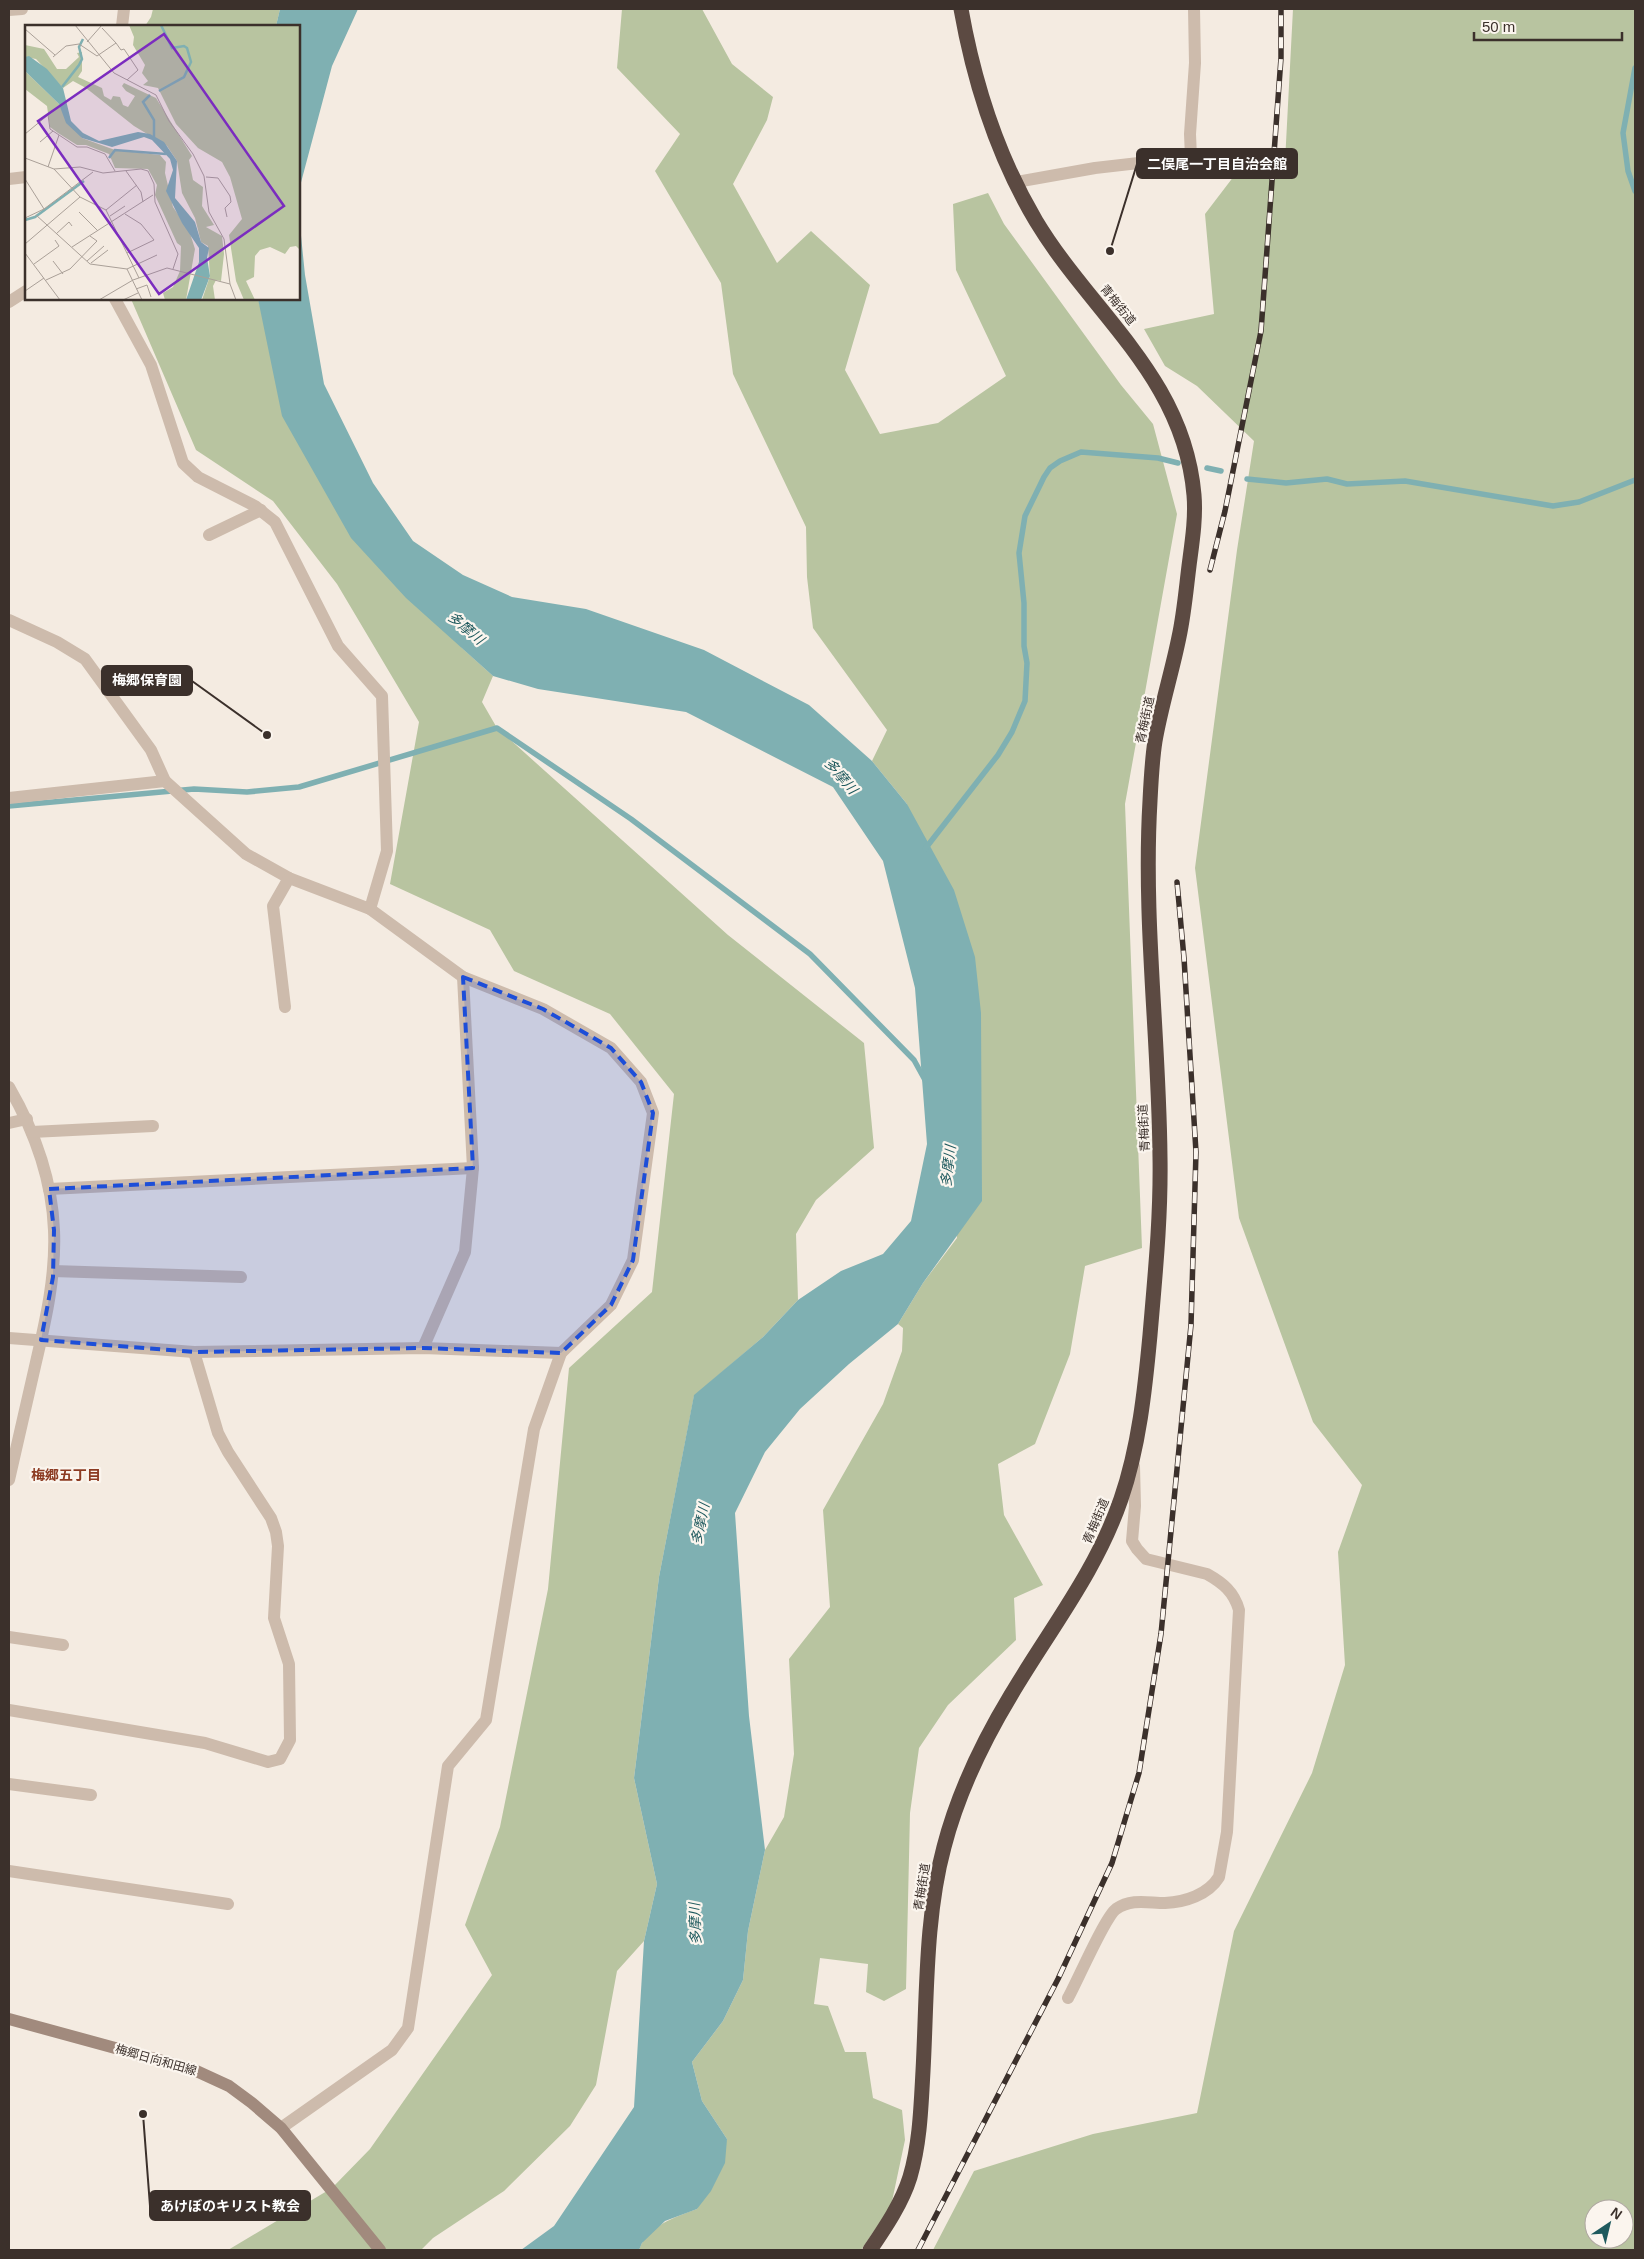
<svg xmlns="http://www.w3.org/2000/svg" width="1644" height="2259" font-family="Helvetica,'Noto Sans JP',sans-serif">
	<rect width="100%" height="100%" fill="#f4ebe1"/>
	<g fill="#b8c4a0" fill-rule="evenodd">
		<path d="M 153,9 L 280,9 L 276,26 L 145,26 L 151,17 Z"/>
		<path d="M 622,9 L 702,9 L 732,64 L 773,97 L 767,120 L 733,184 L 777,263 L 811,231 L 870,285 L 845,370 L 880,434 L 938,423 L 1006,376 L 956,270 L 953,204 L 988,193 L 1004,224 L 1121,385 L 1153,424 L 1177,514 L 1125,804 L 1142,1248 L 1085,1266 L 1070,1354 L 1035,1444 L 998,1464 L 1004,1515 L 1043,1585 L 1014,1598 L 1016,1640 L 948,1705 L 919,1748 L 910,1813 L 906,1989 L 884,2001 L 866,1992 L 868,1964 L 820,1958 L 814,2004 L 828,2006 L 845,2052 L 866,2052 L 873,2098 L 902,2110 L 905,2140 L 891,2206 L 861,2250 L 639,2250 C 647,2226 675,2217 697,2209 L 727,2139 L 702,2101 L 692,2062 L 723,2021 L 743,1980 L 748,1931 L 765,1850 L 784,1817 L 794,1754 L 789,1659 L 830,1607 L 823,1510 L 883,1404 L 902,1351 L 903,1328 L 898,1324 L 923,1283 L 957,1238 L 907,804 L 872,761 L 887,730 L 813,628 L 807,577 L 806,527 L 733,374 L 721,283 L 655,171 L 680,134 L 617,68 Z"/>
		<path d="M 1293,9 L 1635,9 L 1635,2250 L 933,2250 L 974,2171 L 1093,2134 L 1197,2113 L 1234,1931 L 1312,1773 L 1345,1665 L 1338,1552 L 1362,1485 L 1313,1422 L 1239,1218 L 1195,868 L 1237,550 L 1254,441 L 1197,386 L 1165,366 L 1144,329 L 1214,314 L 1205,214 L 1234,176 L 1285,162 ZM 1594,2209 L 1624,2209 L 1624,2239 L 1594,2239 Z"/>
		<path d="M 131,299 L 258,299 L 260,306 L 462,648 L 493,676 L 482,702 L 497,728 L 728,935 L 864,1043 L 874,1148 L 816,1200 L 796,1234 L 798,1300 L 763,1337 L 694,1396 L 659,1577 L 634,1778 L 657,1884 L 644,1941 L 617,1971 L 596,2085 L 570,2126 L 504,2191 L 433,2238 L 421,2250 L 228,2250 L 332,2188 L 370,2149 L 492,1975 L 465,1925 L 500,1827 L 548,1589 L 569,1368 L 652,1292 L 674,1094 L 610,1014 L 514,971 L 490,930 L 390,884 L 419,722 L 337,584 L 273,501 L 196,450 Z"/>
	</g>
	<g fill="#7fb0b2">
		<path d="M 280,9 L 358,9 L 332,66 L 299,190 L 299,26 L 276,26 Z"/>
		<path d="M 299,216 L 305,275 L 324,384 L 373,483 L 413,541 L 463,575 L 512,597 L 586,609 L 704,650 L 809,705 L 872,761 L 907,804 L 954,890 L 975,957 L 981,1013 L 982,1201 L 923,1283 L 898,1324 L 849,1364 L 800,1409 L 765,1452 L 735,1513 L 749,1716 L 765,1850 L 748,1931 L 743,1980 L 723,2021 L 692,2062 L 702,2101 L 727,2139 L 725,2163 L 711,2191 L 697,2209 L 665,2221 L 642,2243 L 639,2250 L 521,2250 L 554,2226 L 634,2107 L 644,1941 L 657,1884 L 634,1778 L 659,1577 L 694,1395 L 763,1337 L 798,1300 L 841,1271 L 883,1254 L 911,1221 L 927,1144 L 915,988 L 883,861 L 833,787 L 686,712 L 538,689 L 493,676 L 406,598 L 351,538 L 282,416 L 258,299 L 299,299 Z"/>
	</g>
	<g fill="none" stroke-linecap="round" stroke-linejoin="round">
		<g stroke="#7fb0b2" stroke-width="5.5">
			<path d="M 1635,68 L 1623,133 L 1628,171 L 1635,191"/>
			<path d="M 1207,468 L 1221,471"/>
			<path d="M 1247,479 L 1286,483 L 1327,479 L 1347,484 L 1405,481 L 1553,506 L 1579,502 L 1635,480"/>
			<path d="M 9,806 L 194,789 L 247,792 L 299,787 L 497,728 L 631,819 L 810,954 L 914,1060 L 925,1080"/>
			<path d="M 925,849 L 998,755 L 1012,732 L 1025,701 L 1027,663 L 1024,646 L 1024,603 L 1019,553 L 1025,516 L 1044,477 L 1050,468 L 1060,461 L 1081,452 L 1158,458 L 1178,463"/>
		</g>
		<g stroke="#cdbbac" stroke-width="12">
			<path d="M 9,10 L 22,9"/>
			<path d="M 122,26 L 124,9"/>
			<path d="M 9,179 L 26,177"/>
			<path d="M 1016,182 L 1095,168 L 1191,157 L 1190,134 L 1195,63 L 1194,9"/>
			<path d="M 115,299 L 151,365 L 183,463 L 198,477 L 255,506 L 275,522 L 338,646 L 382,696 L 387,851 L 370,909"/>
			<path d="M 9,302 L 26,291"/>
			<path d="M 209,535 L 261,510"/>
			<path d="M 9,620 L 57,642 L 85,659 L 151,750 L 165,781 L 246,854 L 289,878 L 370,909 L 463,977 L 543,1009 L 611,1048 L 641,1082 L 653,1113 L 633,1260 L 611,1305 L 561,1353 L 534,1429 L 486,1720 L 448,1766 L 408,2028 L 392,2050 L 281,2128"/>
			<path d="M 9,798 L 165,781"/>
			<path d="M 285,1007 L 273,906 L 289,878"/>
			<path d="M 9,1087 C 35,1132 52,1179 54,1230 C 56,1275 46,1319 36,1362 C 27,1401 18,1441 9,1480"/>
			<path d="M 9,1123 L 27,1119"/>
			<path d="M 32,1132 L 153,1126"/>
			<path d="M 49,1189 L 473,1168"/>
			<path d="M 53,1271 L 241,1277"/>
			<path d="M 9,1338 L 194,1352 L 423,1348 L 561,1353"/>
			<path d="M 423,1348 L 465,1252 L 473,1168 L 463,977"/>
			<path d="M 9,1637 L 63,1645"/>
			<path d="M 9,1710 L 205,1743 L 268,1762 L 280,1759 L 290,1740 L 289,1664 L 274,1618 L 278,1546 L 276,1532 L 271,1518 L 228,1452 L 218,1433 L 194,1352"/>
			<path d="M 9,1784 L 91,1795"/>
			<path d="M 9,1871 L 228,1904"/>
			<path d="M 1068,1998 C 1077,1982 1105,1917 1116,1909 C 1132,1898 1148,1903 1165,1903 C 1185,1902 1208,1895 1219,1877 L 1227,1832 L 1239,1610 C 1234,1592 1223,1583 1207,1574 L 1146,1559 L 1137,1549 L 1132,1541 L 1135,1506 L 1134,1466"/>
		</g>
		<path stroke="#a18a7d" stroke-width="12" d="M 9,2019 L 192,2069 L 229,2086 L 252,2103 L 281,2128 L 380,2250"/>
		<path stroke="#5c4a42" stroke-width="15" d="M 870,2250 C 885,2228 902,2203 910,2177 C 920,2143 921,2107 923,2071 C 927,1998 925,1917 944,1847 C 958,1793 982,1743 1011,1695 C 1050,1629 1096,1572 1121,1499 C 1139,1447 1145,1389 1150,1335 C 1155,1276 1161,1217 1160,1157 C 1159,1038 1143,919 1150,801 C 1151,781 1152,760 1155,741 C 1161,706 1172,672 1179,637 C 1184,614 1186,590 1189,566 C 1192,543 1196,518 1194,495 C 1184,377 1092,314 1036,221 C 998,157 974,82 961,9"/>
		<defs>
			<g id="rail">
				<path d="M 1210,570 L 1225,511 L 1261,331 L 1281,58 L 1281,9"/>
				<path d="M 918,2250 L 1058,1979 L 1112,1863 L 1139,1773 L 1161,1634 L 1191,1325 L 1196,1152 L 1184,958 L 1177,882"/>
			</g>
		</defs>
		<use href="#rail" stroke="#3b302b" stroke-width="5.5"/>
		<use href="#rail" stroke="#fbf5ee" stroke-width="4" stroke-dasharray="11" stroke-linecap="butt"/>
	</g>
	<path fill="#1d4ed8" fill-opacity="0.2" stroke="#1d4ed8" stroke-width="4" stroke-dasharray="10 6" stroke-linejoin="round" d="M 463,977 L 543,1009 L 611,1048 L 641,1082 L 653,1113 L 633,1260 L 611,1305 L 561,1353 L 423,1348 L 194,1352 L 41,1340 L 53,1277 L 54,1230 L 49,1189 L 473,1168 Z"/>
	<g text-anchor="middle" stroke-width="4.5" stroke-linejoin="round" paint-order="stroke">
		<g font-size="12" fill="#3b302b" stroke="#fbf5ee">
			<text transform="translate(1118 305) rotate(51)" y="4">青梅街道</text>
			<text transform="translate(1145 720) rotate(-78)" y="4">青梅街道</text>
			<text transform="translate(1144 1128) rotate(-93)" y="4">青梅街道</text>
			<text transform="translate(1096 1521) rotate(-67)" y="4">青梅街道</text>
			<text transform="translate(922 1887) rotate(-81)" y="4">青梅街道</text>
			<text transform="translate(156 2060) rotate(16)" y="4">梅郷日向和田線</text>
		</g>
		<g font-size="14" font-style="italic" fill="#1f5a5e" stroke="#fbf5ee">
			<text transform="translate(466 628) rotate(40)" y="5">多摩川</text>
			<text transform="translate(841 776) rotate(49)" y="5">多摩川</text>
			<text transform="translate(948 1166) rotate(-83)" y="5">多摩川</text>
			<text transform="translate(700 1524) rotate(-78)" y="5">多摩川</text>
			<text transform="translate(695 1924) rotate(-92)" y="5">多摩川</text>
		</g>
		<g font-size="14" font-weight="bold" fill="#8c3b22" stroke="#fbf5ee">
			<text x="66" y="1480">梅郷五丁目</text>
		</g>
	</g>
	<g transform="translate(25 25)">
		<rect width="275" height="275" fill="#f4ebe1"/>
		<path d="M 104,0 L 275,0 L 275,225 L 271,221 L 265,222 L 260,229 L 245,222 L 235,225 L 230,231 L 229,252 L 221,256 L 230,275 L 219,275 L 211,256 L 204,210 L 217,194 L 205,152 L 197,137 L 173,123 L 151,99 L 133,63 L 118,60 L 123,56 L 117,48 L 120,40 L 108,20 L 109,12 ZM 0,20 L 19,24 L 32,44 L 41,44 L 54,32 L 52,28 L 57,27 L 57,46 L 53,52 L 77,63 L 79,71 L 86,75 L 88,71 L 95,72 L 98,80 L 103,82 L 110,71 L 101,66 L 97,61 L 99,58 L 131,73 L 167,131 L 164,135 L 168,155 L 178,162 L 177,181 L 189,200 L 181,202 L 197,211 L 199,229 L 196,256 L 191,255 L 188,261 L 190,275 L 177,275 L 185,251 L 183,221 L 176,217 L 170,193 L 157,168 L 152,136 L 142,121 L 109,101 L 61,63 L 48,56 L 38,63 L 11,34 L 0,32 ZM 0,46 L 34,79 L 57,113 L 90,125 L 135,130 L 141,137 L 140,148 L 148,182 L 164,205 L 170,224 L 161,275 L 140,275 L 138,268 L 148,262 L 155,246 L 156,221 L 152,218 L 130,170 L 132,160 L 123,144 L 90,143 L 84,129 L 61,120 L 52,120 L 33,108 L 25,102 L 22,81 L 0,64 Z" fill="#b8c4a0"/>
		<path d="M 4,31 L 22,44 L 38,63 L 46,96 L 58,108 L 74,116 L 113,107 L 125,109 L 139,117 L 152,136 L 150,173 L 170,197 L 176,217 L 184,223 L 182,233 L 185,251 L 176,275 L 161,275 L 174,237 L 174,223 L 157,198 L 141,166 L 148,145 L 145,134 L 127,115 L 119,112 L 87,122 L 57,113 L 41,98 L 34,79 L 0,46 L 0,32 Z" fill="#7fb0b2"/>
		<path fill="none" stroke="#7fb0b2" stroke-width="2.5" d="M 37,62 L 54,40 L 57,34 L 54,22 L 58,14M 134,66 L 159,52 L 166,37 L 162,23 L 159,21 L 147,23 L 136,0M 125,70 L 118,77 L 129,95 L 129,112M 84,133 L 90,125 L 141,129M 0,195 L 10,192 L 59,156"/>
		<path fill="none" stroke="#aaa098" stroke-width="1" d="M 50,0 L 89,48 L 131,70 L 144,96 L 168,129 L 179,151 L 184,187 L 199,214 L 205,259 L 211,275M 77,3 L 91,18M 0,4 L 30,30M 62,17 L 77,0M 28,32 L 41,21 L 54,19 L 72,31 L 91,18 L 96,25 L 99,24 L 113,45 L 102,55M 0,109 L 23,90 L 25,104 L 52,122 L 62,122 L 80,129 L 90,146M 15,117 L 28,106M 0,133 L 29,144 L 55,172 L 81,185 L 114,253M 23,142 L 34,110M 29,144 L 55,142 L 78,148 L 116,144 L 123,146 L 129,159 L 130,177 L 153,229 L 148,244M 101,146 L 116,167 L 118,177M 181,152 L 193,153 L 205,171 L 206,177 L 200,183 L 202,192M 0,154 L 19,184M 81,185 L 112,160M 54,187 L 73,206M 100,189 L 116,199 L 129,215 L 102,228M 11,190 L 65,239 L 102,244 L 132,230M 85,191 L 100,181M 0,193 L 19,184 L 68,147M 31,209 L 44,197 L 47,201M 0,219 L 55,172M 47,222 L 128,170M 0,228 L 35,275M 28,236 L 38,249M 62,236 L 79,221M 66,238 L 83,225M 9,239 L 34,221 L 30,215M 102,244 L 117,275M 21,255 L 45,244 L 72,216 L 65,211M 111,264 L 122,260 L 126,272M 0,266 L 19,253M 74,275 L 108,255 L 142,243 L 205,259M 98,275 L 113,268"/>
		<path fill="#7b2cbf" fill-opacity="0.15" stroke="#7b2cbf" stroke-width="2.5" d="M 139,9 L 259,181 L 134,269 L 13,96 Z"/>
		<rect width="275" height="275" fill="none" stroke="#3b302b" stroke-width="2.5"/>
	</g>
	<path fill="none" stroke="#3b302b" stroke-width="2" d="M1110 251L1137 164M267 735L192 681M143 2114L150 2206"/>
	<g fill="#3b302b" stroke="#fbf5ee" stroke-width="2">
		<circle cx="1110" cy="251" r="5"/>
		<circle cx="267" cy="735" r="5"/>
		<circle cx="143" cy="2114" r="5"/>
	</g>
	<g fill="#3b302b" stroke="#3b302b" stroke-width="2">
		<rect x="1137" y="149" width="160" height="29" rx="5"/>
		<rect x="102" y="666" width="90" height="29" rx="5"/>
		<rect x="150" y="2191" width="160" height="29" rx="5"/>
	</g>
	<g font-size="14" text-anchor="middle" font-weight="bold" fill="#fff">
		<text x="1217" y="169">二俣尾一丁目自治会館</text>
		<text x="147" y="685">梅郷保育園</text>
		<text x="230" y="2211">あけぼのキリスト教会</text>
	</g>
	<rect width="1644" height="2259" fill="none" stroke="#3b302b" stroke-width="20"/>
	<g transform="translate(1609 2224) rotate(35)"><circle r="24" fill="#fbf5ee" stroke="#aea6a0"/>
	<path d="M0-4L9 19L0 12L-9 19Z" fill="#1f5a5e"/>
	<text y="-8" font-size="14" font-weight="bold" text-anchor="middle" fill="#3b302b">N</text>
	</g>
	<path d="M1474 32v8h148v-8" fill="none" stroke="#3b302b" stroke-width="2.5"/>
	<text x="1482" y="32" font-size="15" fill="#3b302b" stroke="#fbf5ee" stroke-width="4" paint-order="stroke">50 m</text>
</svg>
